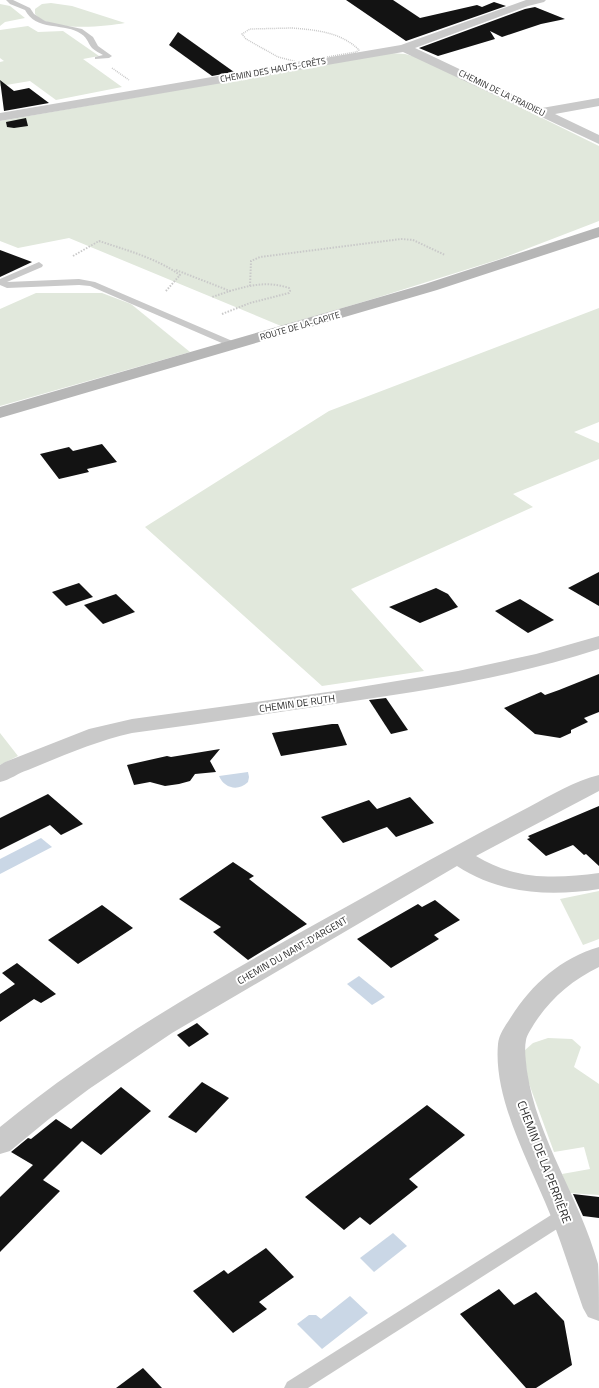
<svg xmlns="http://www.w3.org/2000/svg" width="599" height="1388" font-family="'Titillium Web',sans-serif">
	<rect width="100%" height="100%" fill="#fff"/>
	<g fill="#e1e8dc">
		<path d="M 51,3 L 72,6 L 125,23 C 103,27 50,32 35,14 L 35,9 L 42,4 Z"/>
		<path d="M 0,4 L 10,6 L 25,18 L 5,22 L 0,26 Z"/>
		<path d="M 28,26 L 38,32 L 63,31 L 99,56 L 83,59 L 122,87 L 56,100 L 30,81 L 0,86 L 0,62 L 4,61 L 0,58 L 0,30 Z"/>
		<path d="M 390,53 L 405,54 L 420,58 L 599,146 L 599,221 L 500,259 L 376,298 L 281,326 L 69,238 L 18,248 L 0,241 L 0,121 Z"/>
		<path d="M 36,293 L 102,293 L 131,304 L 190,352 L 0,406 L 0,309 Z"/>
		<path d="M 599,308 L 599,422 L 574,432 L 599,443 L 599,459 L 513,494 L 533,507 L 351,589 L 424,671 L 322,686 L 145,527 L 329,411 Z"/>
		<path d="M 0,733 L 18,756 L 0,765 Z"/>
		<path d="M 599,891 L 599,939 L 583,945 L 560,899 Z"/>
		<path d="M 548,1038 L 572,1039 L 581,1047 L 574,1067 L 599,1084 L 599,1195 L 569,1193 L 562,1174 L 590,1169 L 584,1147 L 554,1152 L 528,1081 L 524,1051 L 533,1043 Z"/>
	</g>
	<g fill="#cad7e6">
		<path d="M 248,772 L 249,777 L 248,782 C 238,792 224,788 219,776 Z"/>
		<path d="M 41,838 L 52,847 L 0,874 L 0,859 Z"/>
		<path d="M 359,976 L 385,997 L 372,1005 L 347,984 Z"/>
		<path d="M 393,1233 L 407,1246 L 374,1272 L 360,1258 Z"/>
		<path d="M 350,1296 L 368,1313 L 322,1349 L 297,1324 L 309,1315 L 316,1315 L 321,1319 Z"/>
	</g>
	<g fill="#131313">
		<path d="M 346,0 L 393,0 L 420,18 L 477,5 L 482,7 L 494,2 L 506,6 L 406,41 Z"/>
		<path d="M 535,7 L 565,19 L 541,24 L 502,37 L 490,31 L 495,39 L 438,56 L 419,48 L 525,9 Z"/>
		<path d="M 178,32 L 234,72 L 212,76 L 169,45 Z"/>
		<path d="M 0,80 L 14,91 L 29,88 L 49,103 L 4,111 Z"/>
		<path d="M 26,118 L 28,126 L 14,128 L 7,127 L 6,122 Z"/>
		<path d="M 0,250 L 32,262 L 0,277 Z"/>
		<path d="M 102,444 L 117,462 L 87,469 L 89,472 L 59,479 L 40,454 L 69,447 L 73,451 Z"/>
		<path d="M 599,572 L 599,606 L 568,588 Z"/>
		<path d="M 79,583 L 93,597 L 66,606 L 52,592 Z"/>
		<path d="M 436,588 L 448,594 L 458,607 L 420,623 L 389,607 Z"/>
		<path d="M 116,594 L 135,612 L 103,624 L 84,605 Z"/>
		<path d="M 520,599 L 554,620 L 528,633 L 495,611 Z"/>
		<path d="M 599,674 L 599,712 L 584,718 L 588,722 L 571,730 L 571,733 L 560,738 L 535,734 L 504,708 L 541,692 L 545,695 L 559,690 Z"/>
		<path d="M 386,698 L 408,730 L 391,734 L 369,700 Z"/>
		<path d="M 332,724 L 338,724 L 347,745 L 281,756 L 272,733 Z"/>
		<path d="M 220,749 L 210,761 L 216,772 L 195,774 L 190,781 L 179,784 L 165,786 L 150,782 L 134,785 L 127,765 L 167,756 L 171,757 Z"/>
		<path d="M 48,794 L 83,824 L 61,835 L 50,825 L 0,850 L 0,818 Z"/>
		<path d="M 410,797 L 434,823 L 396,837 L 387,827 L 343,843 L 321,817 L 369,800 L 377,809 Z"/>
		<path d="M 599,806 L 599,866 L 586,854 L 584,855 L 573,845 L 546,856 L 527,839 L 530,838 L 528,836 Z"/>
		<path d="M 233,862 L 254,876 L 249,879 L 307,924 L 248,960 L 213,932 L 221,927 L 179,899 Z"/>
		<path d="M 435,900 L 460,920 L 434,935 L 439,939 L 391,968 L 357,939 L 418,904 L 422,907 Z"/>
		<path d="M 102,905 L 133,928 L 78,964 L 48,940 Z"/>
		<path d="M 17,963 L 56,994 L 41,1003 L 34,999 L 0,1022 L 0,994 L 15,984 L 2,973 Z"/>
		<path d="M 197,1023 L 209,1034 L 189,1047 L 177,1035 Z"/>
		<path d="M 202,1082 L 229,1098 L 196,1133 L 168,1117 Z"/>
		<path d="M 121,1087 L 151,1111 L 101,1155 L 82,1141 L 43,1180 L 60,1191 L 0,1252 L 0,1197 L 33,1165 L 11,1152 L 28,1138 L 31,1139 L 56,1119 L 71,1129 Z"/>
		<path d="M 427,1105 L 465,1135 L 409,1179 L 418,1187 L 370,1225 L 360,1217 L 344,1230 L 305,1197 Z"/>
		<path d="M 573,1194 L 599,1197 L 599,1218 L 583,1216 Z"/>
		<path d="M 266,1248 L 294,1277 L 259,1302 L 267,1309 L 233,1333 L 193,1291 L 224,1270 L 228,1274 Z"/>
		<path d="M 499,1289 L 514,1305 L 536,1292 L 564,1321 L 572,1365 L 536,1388 L 526,1388 L 460,1314 Z"/>
		<path d="M 143,1368 L 162,1388 L 116,1388 Z"/>
	</g>
	<g fill="none" stroke-linecap="round" stroke-linejoin="round">
		<g stroke="#c9c9c9" stroke-width="1.5" stroke-dasharray="1 1" stroke-linecap="butt">
			<path d="M 292,28 C 316,30 341,32 359,50 L 356,52 L 298,62 L 278,57 L 246,39 L 242,34 L 250,29 Z"/>
			<path d="M 112,68 L 129,80"/>
		</g>
		<g stroke="#c9c9c9" stroke-width="2" stroke-dasharray="1.5 1.5" stroke-linecap="butt">
			<path d="M 73,256 L 99,241 C 126,250 156,258 180,275 L 165,292"/>
			<path d="M 176,270 L 230,291 L 212,297"/>
			<path d="M 250,286 L 251,261 L 260,257 L 401,239 L 413,240 L 445,255"/>
			<path d="M 222,314 L 250,303 L 289,293 L 290,291 L 289,288 C 268,281 251,285 230,291"/>
		</g>
		<g fill="#c9c9c9" fill-rule="evenodd">
			<path d="M 6,0 L 13,0 L 30,8 L 34,14 L 45,21 L 82,29 L 93,37 L 98,46 L 112,56 L 109,58 L 95,59 L 95,57 L 103,55 C 100,53 95,51 92,48 C 87,42 88,37 78,32 C 61,23 36,31 25,10 L 10,4 Z"/>
			<path d="M 39,262 L 43,265 L 42,267 L 7,282 L 79,279 L 95,282 L 237,343 L 239,345 L 234,348 L 231,347 L 90,286 L 79,285 L 7,288 L 0,285 L 0,279 Z"/>
			<path d="M 565,1208 L 571,1210 L 573,1215 L 571,1220 L 308,1388 L 284,1388 L 287,1382 L 559,1210 Z"/>
		</g>
		<g fill="#c9c9c9" fill-rule="evenodd">
			<path d="M 526,0 L 546,0 L 544,2 L 528,6 L 415,48 L 542,108 L 599,98 L 599,106 L 555,114 L 599,135 L 599,144 L 403,52 L 0,121 L 0,113 L 401,45 Z"/>
			<path d="M 599,636 L 599,649 C 519,675 437,689 354,701 C 280,712 206,723 132,733 C 96,741 62,756 28,770 C 18,773 10,780 0,782 L 0,765 L 5,762 L 89,729 L 132,719 L 342,690 L 458,671 L 536,654 Z"/>
			<path d="M 599,775 L 599,791 L 476,856 C 515,880 555,879 599,873 L 599,889 C 549,897 500,894 457,866 L 172,1033 L 89,1089 L 49,1119 L 10,1151 L 0,1154 L 0,1127 C 123,1026 265,953 403,875 C 445,851 487,829 529,807 C 551,795 575,781 599,775 Z"/>
			<path d="M 599,947 L 599,967 C 572,980 550,999 534,1024 C 531,1029 527,1035 526,1040 C 524,1050 526,1061 527,1071 C 537,1139 580,1198 598,1264 C 599,1276 599,1307 599,1321 L 588,1317 L 583,1308 C 572,1277 562,1244 550,1214 C 530,1164 493,1099 498,1044 C 499,1034 506,1025 511,1017 C 532,984 561,958 599,947 Z"/>
		</g>
		<path fill="#b6b6b6" fill-rule="evenodd" d="M 599,227 L 599,237 L 437,290 L 0,418 L 0,407 L 425,284 Z"/>
	</g>
	<g text-anchor="middle" stroke-width="4" stroke-linejoin="round" paint-order="stroke">
		<g font-size="9" fill="#2c2c2c" stroke="#fff">
			<text transform="translate(273 70) rotate(-10)" y="3">CHEMIN DES HAUTS-CRÊTS</text>
			<text transform="translate(502 93) rotate(26)" y="3">CHEMIN DE LA FRAIDIEU</text>
			<text transform="translate(300 326) rotate(-16)" y="3">ROUTE DE LA-CAPITE</text>
		</g>
		<g font-size="10" fill="#2c2c2c" stroke="#fff">
			<text transform="translate(297 703) rotate(-8)" y="4">CHEMIN DE RUTH</text>
			<text transform="translate(292 950) rotate(-30)" y="4">CHEMIN DU NANT-D'ARGENT</text>
		</g>
		<g font-size="12" fill="#2c2c2c" stroke="#fff">
			<text transform="translate(544 1162) rotate(69)" y="4">CHEMIN DE LA PERRIÈRE</text>
		</g>
	</g>
</svg>
